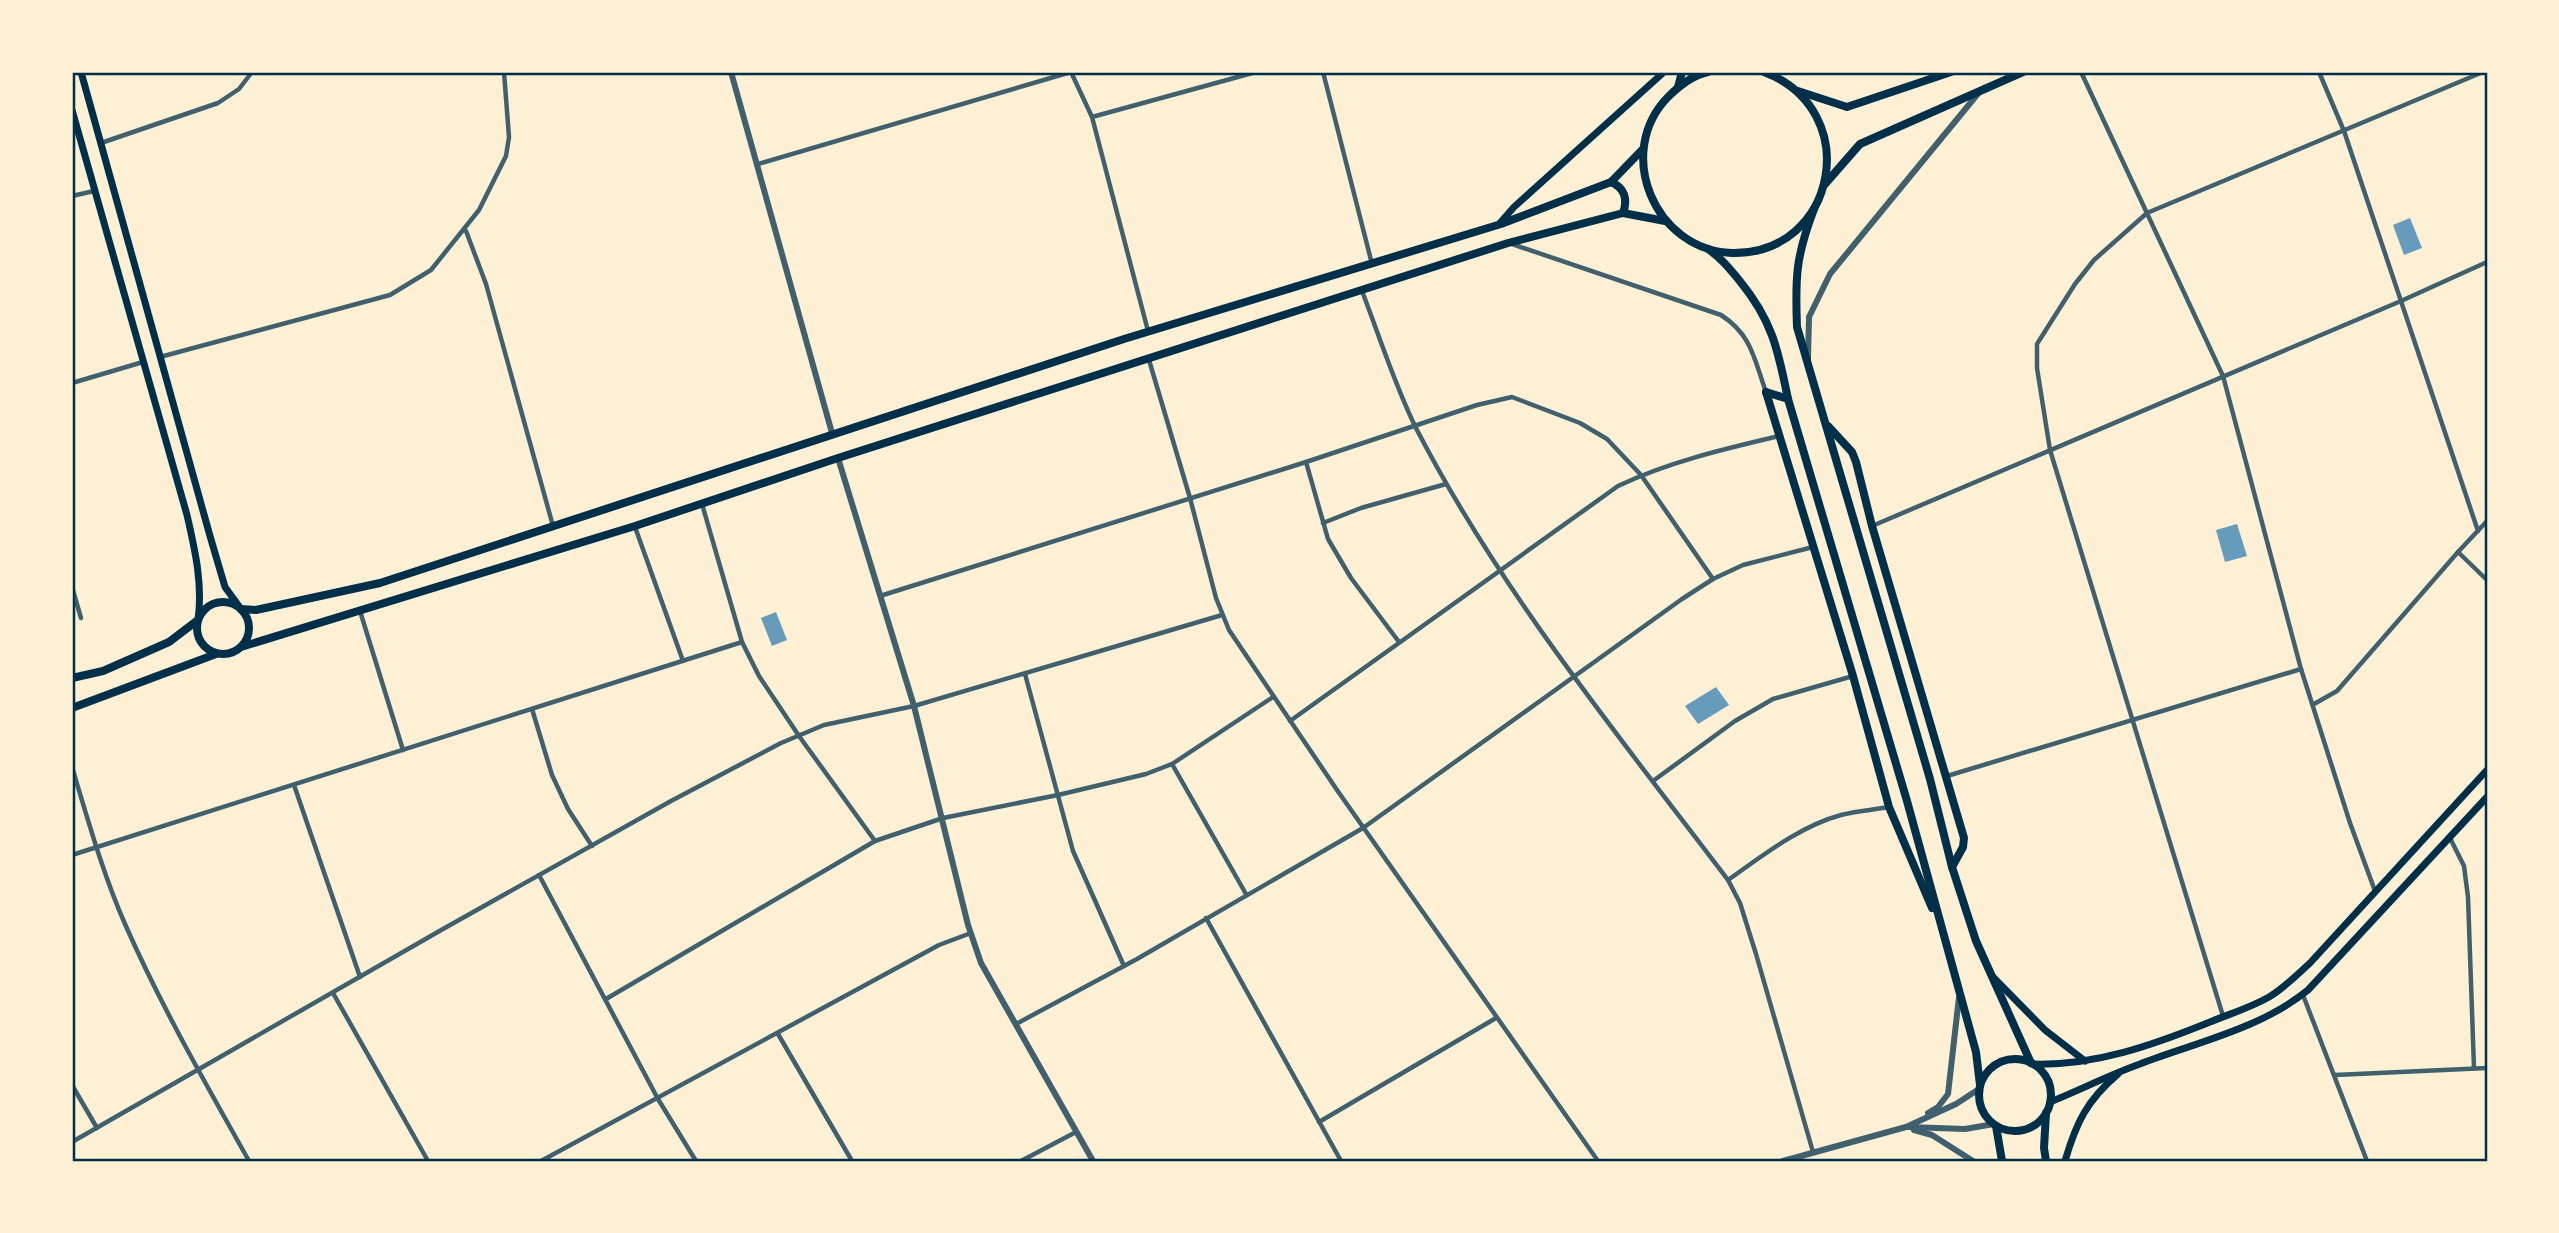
<svg xmlns="http://www.w3.org/2000/svg" width="2559" height="1233" font-family="'IBM Plex Sans',sans-serif">
	<rect width="100%" height="100%" fill="#fdf0d5"/>
	<g fill="#669bbc">
		<path d="M 2410,218 L 2422,248 L 2404,255 L 2393,225 Z"/>
		<path d="M 2237,524 L 2247,556 L 2225,562 L 2216,530 Z"/>
		<path d="M 776,612 L 787,640 L 772,646 L 761,618 Z"/>
		<path d="M 1716,687 L 1729,705 L 1698,724 L 1685,706 Z"/>
	</g>
	<g fill="none" stroke-linecap="round" stroke-linejoin="round">
		<g stroke="#3f606c" stroke-width="4.5">
			<path d="M 1071,72 L 1092,117 L 1148,331"/>
			<path d="M 1323,72 L 1372,264"/>
			<path d="M 2081,72 L 2223,376 L 2301,669 L 2350,823 L 2375,891"/>
			<path d="M 2319,72 L 2344,131 L 2478,531"/>
			<path d="M 1092,117 L 1256,72"/>
			<path d="M 101,143 L 218,103 L 239,89 L 252,72"/>
			<path d="M 758,164 L 1071,72"/>
			<path d="M 72,196 L 94,191"/>
			<path d="M 466,231 L 486,284 L 553,526"/>
			<path d="M 1512,244 L 1721,315 C 1752,335 1754,359 1766,392"/>
			<path d="M 1362,291 C 1379,335 1396,389 1417,430 C 1501,592 1618,735 1728,880 L 1740,903 L 1756,954 L 1813,1152"/>
			<path d="M 160,357 L 390,295 L 431,270 L 479,210 L 506,156 L 509,137 L 504,72"/>
			<path d="M 1149,360 L 1190,498 L 1216,598 L 1229,630 L 1337,790 L 1598,1161"/>
			<path d="M 72,383 L 143,362"/>
			<path d="M 1306,462 L 1328,539 L 1351,578 L 1399,642"/>
			<path d="M 702,504 L 742,642 L 759,676 L 799,736 L 875,841"/>
			<path d="M 1323,523 L 1361,508 L 1446,484"/>
			<path d="M 1872,526 L 2401,301 L 2487,262"/>
			<path d="M 635,527 L 683,661"/>
			<path d="M 2458,552 L 2487,580"/>
			<path d="M 72,587 L 81,618"/>
			<path d="M 880,596 L 1306,462 L 1477,405 L 1512,397 L 1580,423 L 1607,439 L 1641,475 L 1713,579"/>
			<path d="M 360,611 L 403,750"/>
			<path d="M 1025,674 L 1073,851 L 1124,966"/>
			<path d="M 2314,704 L 2337,691 L 2458,552 L 2487,521"/>
			<path d="M 532,709 L 552,775 L 568,809 L 592,846"/>
			<path d="M 1290,721 L 1618,486 C 1668,462 1724,449 1779,436"/>
			<path d="M 1172,764 L 1246,894"/>
			<path d="M 72,767 C 88,820 103,874 125,924 C 161,1006 206,1084 249,1161"/>
			<path d="M 1947,776 L 2301,669"/>
			<path d="M 1653,781 L 1735,721 L 1773,699 L 1853,676"/>
			<path d="M 294,785 L 360,977"/>
			<path d="M 2450,838 L 2464,866 L 2468,897 L 2474,1068"/>
			<path d="M 72,855 L 742,642"/>
			<path d="M 539,875 L 658,1099 L 696,1161"/>
			<path d="M 1728,880 C 1762,856 1800,826 1841,815 C 1856,811 1873,810 1889,807"/>
			<path d="M 1206,918 L 1341,1161"/>
			<path d="M 333,993 L 428,1161"/>
			<path d="M 2303,995 L 2367,1161"/>
			<path d="M 606,999 L 875,841 L 943,818 L 1058,795 L 1146,774 L 1172,764 L 1273,697"/>
			<path d="M 2223,1016 L 2050,450 L 2037,368 L 2037,344 L 2075,284 L 2094,260 L 2147,213 L 2483,72"/>
			<path d="M 1016,1024 L 1137,959 L 1363,828 L 1682,599 L 1713,579 L 1743,565 L 1813,547"/>
			<path d="M 778,1034 L 852,1161"/>
			<path d="M 2335,1075 L 2487,1068"/>
			<path d="M 72,1085 L 97,1128"/>
			<path d="M 1319,1122 L 1496,1018"/>
			<path d="M 72,1142 L 443,929 L 671,801 L 781,743 L 824,725 L 914,706 L 1222,615"/>
			<path d="M 541,1161 L 939,945 L 971,933"/>
			<path d="M 1021,1161 L 1076,1132"/>
		</g>
		<g stroke="#3f606c" stroke-width="6">
			<path d="M 731,72 L 832,433"/>
			<path d="M 1808,360 L 1809,317 L 1830,274 L 1981,90"/>
			<path d="M 838,458 L 914,706 L 968,925 L 981,963 L 1093,1161"/>
			<path d="M 1928,1113 L 1938,1107 L 1948,1094 L 1959,997"/>
			<path d="M 1908,1127 L 1965,1129 L 1994,1124"/>
			<path d="M 1914,1130 L 1932,1135 L 1973,1161"/>
			<path d="M 1783,1161 L 1906,1127 L 1956,1104 L 1979,1089"/>
		</g>
		<g stroke="#003049" stroke-width="7">
			<path d="M 81,72 L 210,536 L 225,587 L 241,609"/>
			<path d="M 72,110 L 187,515 C 195,550 203,584 198,620"/>
			<path d="M 1500,223 L 1514,207 L 1664,72"/>
			<path d="M 1993,977 L 2045,1030 L 2085,1061"/>
			<path d="M 2033,1064 C 2095,1066 2153,1045 2210,1022 C 2229,1014 2250,1008 2269,997 C 2284,988 2297,975 2310,963 L 2487,770"/>
			<path d="M 2050,1102 C 2080,1090 2109,1075 2140,1064 C 2197,1042 2260,1029 2308,990 L 2487,797"/>
			<path d="M 2065,1161 C 2076,1123 2087,1100 2118,1074"/>
		</g>
		<g stroke="#003049" stroke-width="8">
			<path d="M 1708,72 C 1693,75 1679,86 1668,97 C 1614,152 1654,250 1732,253 C 1837,255 1865,110 1764,72"/>
			<path d="M 1678,87 L 1682,72"/>
			<path d="M 1798,91 L 1847,107 L 1951,72"/>
			<path d="M 1611,182 C 1625,188 1628,199 1623,213"/>
			<path d="M 1825,184 L 1860,144 L 2023,72"/>
			<path d="M 1814,209 C 1796,256 1795,277 1797,327 L 1930,779 L 1952,867 L 1976,941 L 2031,1063"/>
			<path d="M 1708,249 C 1721,258 1729,268 1739,280 C 1772,320 1778,349 1788,399 L 1907,801 L 1976,1052 L 1980,1085"/>
			<path d="M 1766,392 L 1853,676 L 1889,807 L 1932,908"/>
			<path d="M 1766,392 L 1788,399"/>
			<path d="M 1828,426 L 1852,452 L 1856,462 L 1872,526 L 1964,838 L 1963,847 L 1952,867"/>
			<circle cx="223" cy="628" r="26"/>
			<path d="M 241,609 L 256,610 L 380,583 L 1124,339 L 1501,224 L 1611,182 L 1643,149"/>
			<path d="M 241,647 L 635,526 L 838,458 L 1508,243 L 1623,213 L 1665,221"/>
			<path d="M 72,678 L 103,671 L 169,642 L 198,620"/>
			<path d="M 72,708 L 216,654"/>
			<circle cx="2015" cy="1095" r="36"/>
			<path d="M 1996,1126 L 2002,1161"/>
			<path d="M 2046,1161 L 2044,1148 L 2046,1113"/>
		</g>
	</g>
	<rect width="2559" height="1233" fill="none" stroke="#fdf0d5" stroke-width="147"/>
	<rect x="74" y="74" width="2412" height="1086" fill="none" stroke="#003049" stroke-width="2.5"/>
</svg>
